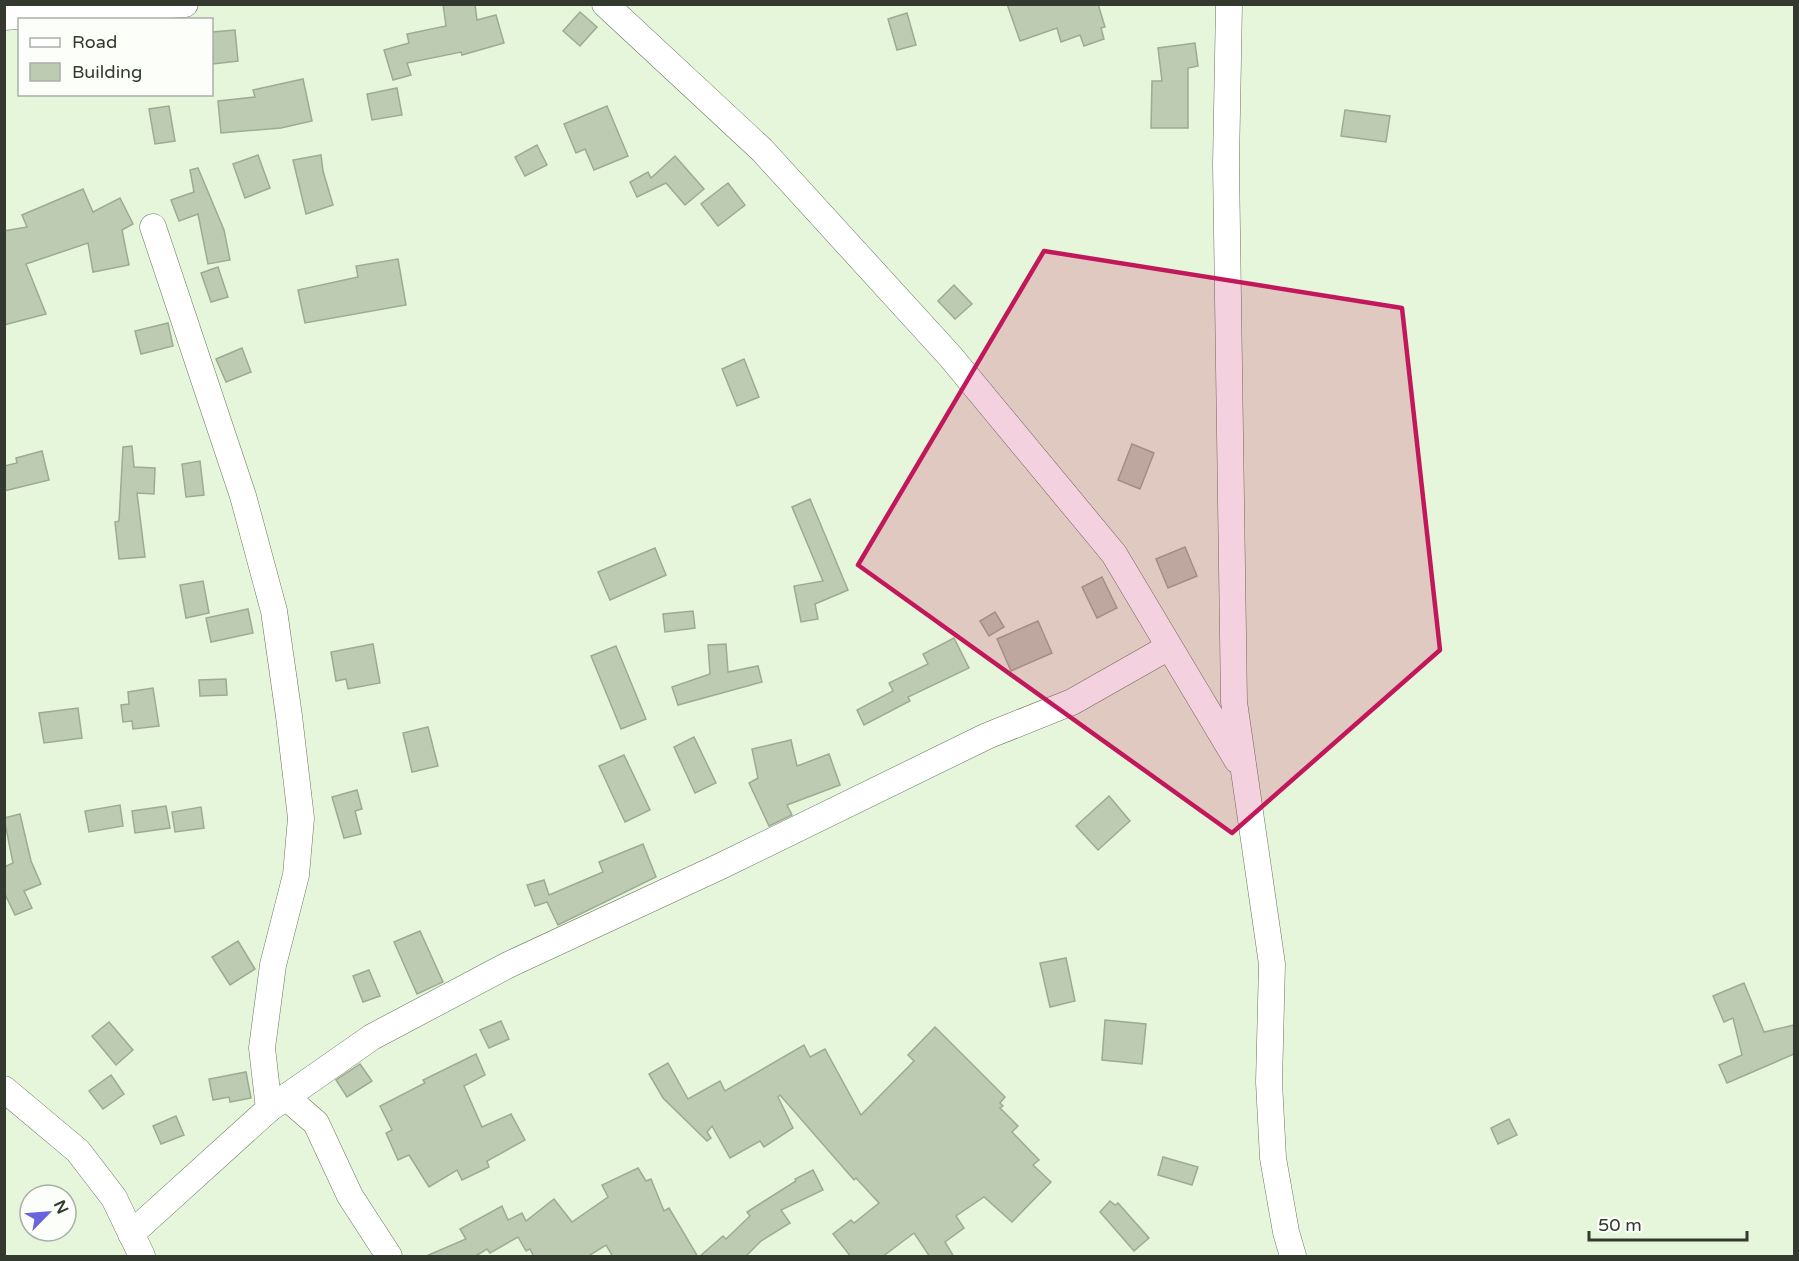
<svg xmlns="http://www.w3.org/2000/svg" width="1799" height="1261" font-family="'Varela Round',sans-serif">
	<rect width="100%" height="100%" fill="#e6f6db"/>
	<g fill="#bccbb1" stroke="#9dab91" stroke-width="1.5">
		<path d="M 443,4 L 475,4 L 477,20 L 496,15 L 504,43 L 462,55 L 461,52 L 407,63 L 411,75 L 393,80 L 384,50 L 409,43 L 407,34 L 446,26 Z"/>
		<path d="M 1007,4 L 1098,4 L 1105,27 L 1101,28 L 1104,39 L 1084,46 L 1080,35 L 1061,42 L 1057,28 L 1020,41 Z"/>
		<path d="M 580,12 L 597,27 L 580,46 L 563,31 Z"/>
		<path d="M 907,13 L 916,45 L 897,50 L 888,19 Z"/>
		<path d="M 235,30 L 238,61 L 213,64 L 212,32 Z"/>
		<path d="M 1195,43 L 1198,66 L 1188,68 L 1188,128 L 1151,128 L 1152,81 L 1162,81 L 1158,48 Z"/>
		<path d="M 303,79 L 312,121 L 281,128 L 221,133 L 218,101 L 255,97 L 253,90 Z"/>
		<path d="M 397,88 L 402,115 L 372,120 L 367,94 Z"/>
		<path d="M 169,106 L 175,141 L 155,144 L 149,109 Z"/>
		<path d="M 607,106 L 628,156 L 594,170 L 585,149 L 576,153 L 564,124 Z"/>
		<path d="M 1345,110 L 1390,116 L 1386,142 L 1341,136 Z"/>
		<path d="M 537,145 L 547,165 L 525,176 L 515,157 Z"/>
		<path d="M 258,155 L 270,188 L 245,198 L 233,164 Z"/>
		<path d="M 321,155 L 323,171 L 333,205 L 306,214 L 293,160 Z"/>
		<path d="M 675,156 L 704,189 L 685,205 L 666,183 L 637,197 L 630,182 L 648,172 L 651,178 Z"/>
		<path d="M 198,168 L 224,230 L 230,260 L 208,264 L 198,214 L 179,221 L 171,200 L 194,192 L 190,170 Z"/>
		<path d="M 728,183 L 745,205 L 718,226 L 701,204 Z"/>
		<path d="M 83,189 L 93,212 L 120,198 L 133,224 L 122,230 L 129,265 L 93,272 L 88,243 L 26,264 L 46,314 L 4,325 L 4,231 L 27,227 L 22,215 Z"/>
		<path d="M 398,259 L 406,305 L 305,323 L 298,290 L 358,277 L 356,266 Z"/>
		<path d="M 218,267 L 228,297 L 211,302 L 201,273 Z"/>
		<path d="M 954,285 L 972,304 L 955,319 L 938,301 Z"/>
		<path d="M 168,323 L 173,346 L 141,354 L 135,331 Z"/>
		<path d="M 242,348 L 251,372 L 226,382 L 216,359 Z"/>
		<path d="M 744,359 L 759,397 L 737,406 L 722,369 Z"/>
		<path d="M 1132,444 L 1154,453 L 1140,489 L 1118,480 Z"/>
		<path d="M 132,446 L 134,467 L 155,468 L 154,494 L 137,493 L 145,557 L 119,559 L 115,522 L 119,521 L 123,447 Z"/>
		<path d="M 42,451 L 49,480 L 4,491 L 4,466 L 17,463 L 16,458 Z"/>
		<path d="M 200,461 L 204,495 L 186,497 L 182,464 Z"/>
		<path d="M 810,499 L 848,590 L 815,604 L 818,619 L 801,622 L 794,586 L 823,581 L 792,507 Z"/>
		<path d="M 1185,547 L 1197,576 L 1168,588 L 1156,559 Z"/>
		<path d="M 655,548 L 666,575 L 610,600 L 598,572 Z"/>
		<path d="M 1102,577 L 1117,608 L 1097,618 L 1082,587 Z"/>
		<path d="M 203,581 L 209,613 L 186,618 L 180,585 Z"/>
		<path d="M 248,609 L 253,633 L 211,642 L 206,618 Z"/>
		<path d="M 693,611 L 695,628 L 665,632 L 663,614 Z"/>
		<path d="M 995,612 L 1004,627 L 989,636 L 980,621 Z"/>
		<path d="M 1038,621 L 1052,653 L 1011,671 L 997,639 Z"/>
		<path d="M 954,638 L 969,668 L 908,697 L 910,701 L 864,725 L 857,710 L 893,691 L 889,683 L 928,664 L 923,654 Z"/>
		<path d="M 373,644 L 380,683 L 348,689 L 346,679 L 336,681 L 331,652 Z"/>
		<path d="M 726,644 L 728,672 L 758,666 L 762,682 L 678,705 L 672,687 L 710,674 L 708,645 Z"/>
		<path d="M 616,646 L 646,719 L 621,729 L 591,656 Z"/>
		<path d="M 226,679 L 227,695 L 200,696 L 199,680 Z"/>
		<path d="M 153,688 L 159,726 L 133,729 L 132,721 L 123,722 L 121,705 L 129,704 L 128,692 Z"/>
		<path d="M 78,708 L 82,738 L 44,743 L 39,713 Z"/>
		<path d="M 428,727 L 438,766 L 412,772 L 403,733 Z"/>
		<path d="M 694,737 L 716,783 L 695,793 L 674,747 Z"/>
		<path d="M 791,740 L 797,766 L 829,754 L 840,785 L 787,805 L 792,815 L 769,826 L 749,783 L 758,778 L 752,749 Z"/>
		<path d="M 624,755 L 650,810 L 625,822 L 599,766 Z"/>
		<path d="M 357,790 L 362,809 L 355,811 L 361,834 L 344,838 L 332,797 Z"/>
		<path d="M 1109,796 L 1130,821 L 1098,850 L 1076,826 Z"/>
		<path d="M 120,805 L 123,826 L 89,832 L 85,811 Z"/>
		<path d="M 166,806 L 170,828 L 135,833 L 132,811 Z"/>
		<path d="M 201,807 L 204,828 L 175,832 L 172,812 Z"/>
		<path d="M 20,814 L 31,861 L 41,884 L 24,891 L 32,908 L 15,915 L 4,892 L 4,867 L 13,863 L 4,818 Z"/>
		<path d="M 643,844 L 656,877 L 558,925 L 547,902 L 535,906 L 527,885 L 544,880 L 549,895 L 603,872 L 599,862 Z"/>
		<path d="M 420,931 L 443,982 L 417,994 L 394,942 Z"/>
		<path d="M 238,941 L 255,969 L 230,985 L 212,957 Z"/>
		<path d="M 1066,958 L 1075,1001 L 1050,1007 L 1040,963 Z"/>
		<path d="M 369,970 L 380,996 L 363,1002 L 353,976 Z"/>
		<path d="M 1744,983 L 1764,1032 L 1794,1025 L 1794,1054 L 1727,1083 L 1719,1065 L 1742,1055 L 1733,1018 L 1724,1022 L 1713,996 Z"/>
		<path d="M 1105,1020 L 1146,1024 L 1142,1064 L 1102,1060 Z"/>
		<path d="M 501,1021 L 509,1039 L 489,1048 L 480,1030 Z"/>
		<path d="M 109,1022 L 133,1050 L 116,1065 L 92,1036 Z"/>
		<path d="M 935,1027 L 1005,1097 L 1000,1103 L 1003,1106 L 1000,1108 L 1018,1126 L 1012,1132 L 1039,1160 L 1033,1165 L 1051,1182 L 1012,1222 L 984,1197 L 956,1216 L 964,1228 L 945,1242 L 954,1257 L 930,1257 L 914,1233 L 882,1257 L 851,1257 L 833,1234 L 851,1220 L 854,1223 L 879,1203 L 856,1178 L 854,1180 L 780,1095 L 778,1097 L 793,1128 L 764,1147 L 760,1141 L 730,1158 L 712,1126 L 707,1132 L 711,1138 L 707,1141 L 663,1098 L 649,1074 L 668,1063 L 688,1099 L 720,1081 L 725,1091 L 804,1045 L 810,1057 L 825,1049 L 861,1115 L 914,1061 L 908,1055 Z"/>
		<path d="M 476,1054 L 485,1075 L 464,1086 L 482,1127 L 511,1114 L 525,1140 L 487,1161 L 489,1167 L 462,1180 L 457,1170 L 429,1187 L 409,1155 L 398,1160 L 386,1133 L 392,1130 L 380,1106 L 425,1083 L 423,1080 Z"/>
		<path d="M 360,1064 L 372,1081 L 347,1097 L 336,1080 Z"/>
		<path d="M 246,1072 L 251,1098 L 230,1102 L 229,1097 L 213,1100 L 209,1079 Z"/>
		<path d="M 111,1075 L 124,1094 L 103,1109 L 89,1091 Z"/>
		<path d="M 176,1116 L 184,1135 L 161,1144 L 153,1126 Z"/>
		<path d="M 1509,1119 L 1517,1135 L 1498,1144 L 1491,1128 Z"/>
		<path d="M 1163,1157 L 1198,1167 L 1192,1185 L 1158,1175 Z"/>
		<path d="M 638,1168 L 646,1181 L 651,1179 L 664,1211 L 669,1208 L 698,1257 L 613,1257 L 606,1245 L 587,1257 L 534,1257 L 530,1249 L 526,1251 L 518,1237 L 490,1253 L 487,1249 L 474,1257 L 424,1257 L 466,1239 L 460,1229 L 502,1206 L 508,1220 L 522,1213 L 526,1221 L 554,1199 L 572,1222 L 608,1197 L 602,1185 Z"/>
		<path d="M 813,1170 L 823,1190 L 781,1210 L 790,1223 L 761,1241 L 745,1257 L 699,1257 L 723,1236 L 726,1239 L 750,1216 L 747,1212 L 796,1181 L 795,1179 Z"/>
		<path d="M 1110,1201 L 1115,1205 L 1118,1203 L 1149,1238 L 1134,1251 L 1100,1212 Z"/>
	</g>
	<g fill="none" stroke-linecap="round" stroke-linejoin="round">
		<defs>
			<g id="minor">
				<path d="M 605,4 L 762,150 L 950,356 L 1114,554 L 1237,760"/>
				<path d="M 1229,4 L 1226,164 L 1234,702 L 1272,964 L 1269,1082 L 1273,1158 L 1286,1232 L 1293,1256"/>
				<path d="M 4,17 L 185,4"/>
				<path d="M 153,227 L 243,496 L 274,611 L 289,716 L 301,818 L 296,875 L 273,965 L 262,1048 L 269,1109"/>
				<path d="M 4,1089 L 78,1151 L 114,1198 L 142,1256"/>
				<path d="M 286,1097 L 316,1123 L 350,1196 L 389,1256"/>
				<path d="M 131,1234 L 269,1109 L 372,1037 L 508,965 L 721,866 L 987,736 L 1072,702 L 1169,647"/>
			</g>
		</defs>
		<use href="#minor" stroke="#67755d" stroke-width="27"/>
		<use href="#minor" stroke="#fff" stroke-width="26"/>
	</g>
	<path fill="#c2185b" fill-opacity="0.2" stroke="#c2185b" stroke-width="4.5" stroke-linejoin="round" d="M 1044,251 L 1402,308 L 1440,650 L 1232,833 L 858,565 Z"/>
	<rect width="1799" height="1261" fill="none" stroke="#33392f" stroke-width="12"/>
	<rect x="18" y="18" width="195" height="78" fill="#fbfef9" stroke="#abafa8" stroke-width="1.5"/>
	<rect x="30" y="38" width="30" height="9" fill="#ffffff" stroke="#abafa8" stroke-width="1.5"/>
	<text x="72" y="48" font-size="18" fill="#33392f">Road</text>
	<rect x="30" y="63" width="30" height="18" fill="#bccbb1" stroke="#abafa8" stroke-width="1.5"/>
	<text x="72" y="78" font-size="18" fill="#33392f">Building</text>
	<g transform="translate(48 1213) rotate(65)"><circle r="28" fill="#fbfef9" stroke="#abafa8" stroke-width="1.5"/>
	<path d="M0-4.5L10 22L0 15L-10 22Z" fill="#6963dd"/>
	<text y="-9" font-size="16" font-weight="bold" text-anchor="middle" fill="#33392f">N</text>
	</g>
	<path d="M1589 1231v9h158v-9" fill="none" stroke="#33392f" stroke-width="3"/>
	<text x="1598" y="1231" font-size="18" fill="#33392f" stroke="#fbfef9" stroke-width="4.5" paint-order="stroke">50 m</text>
</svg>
